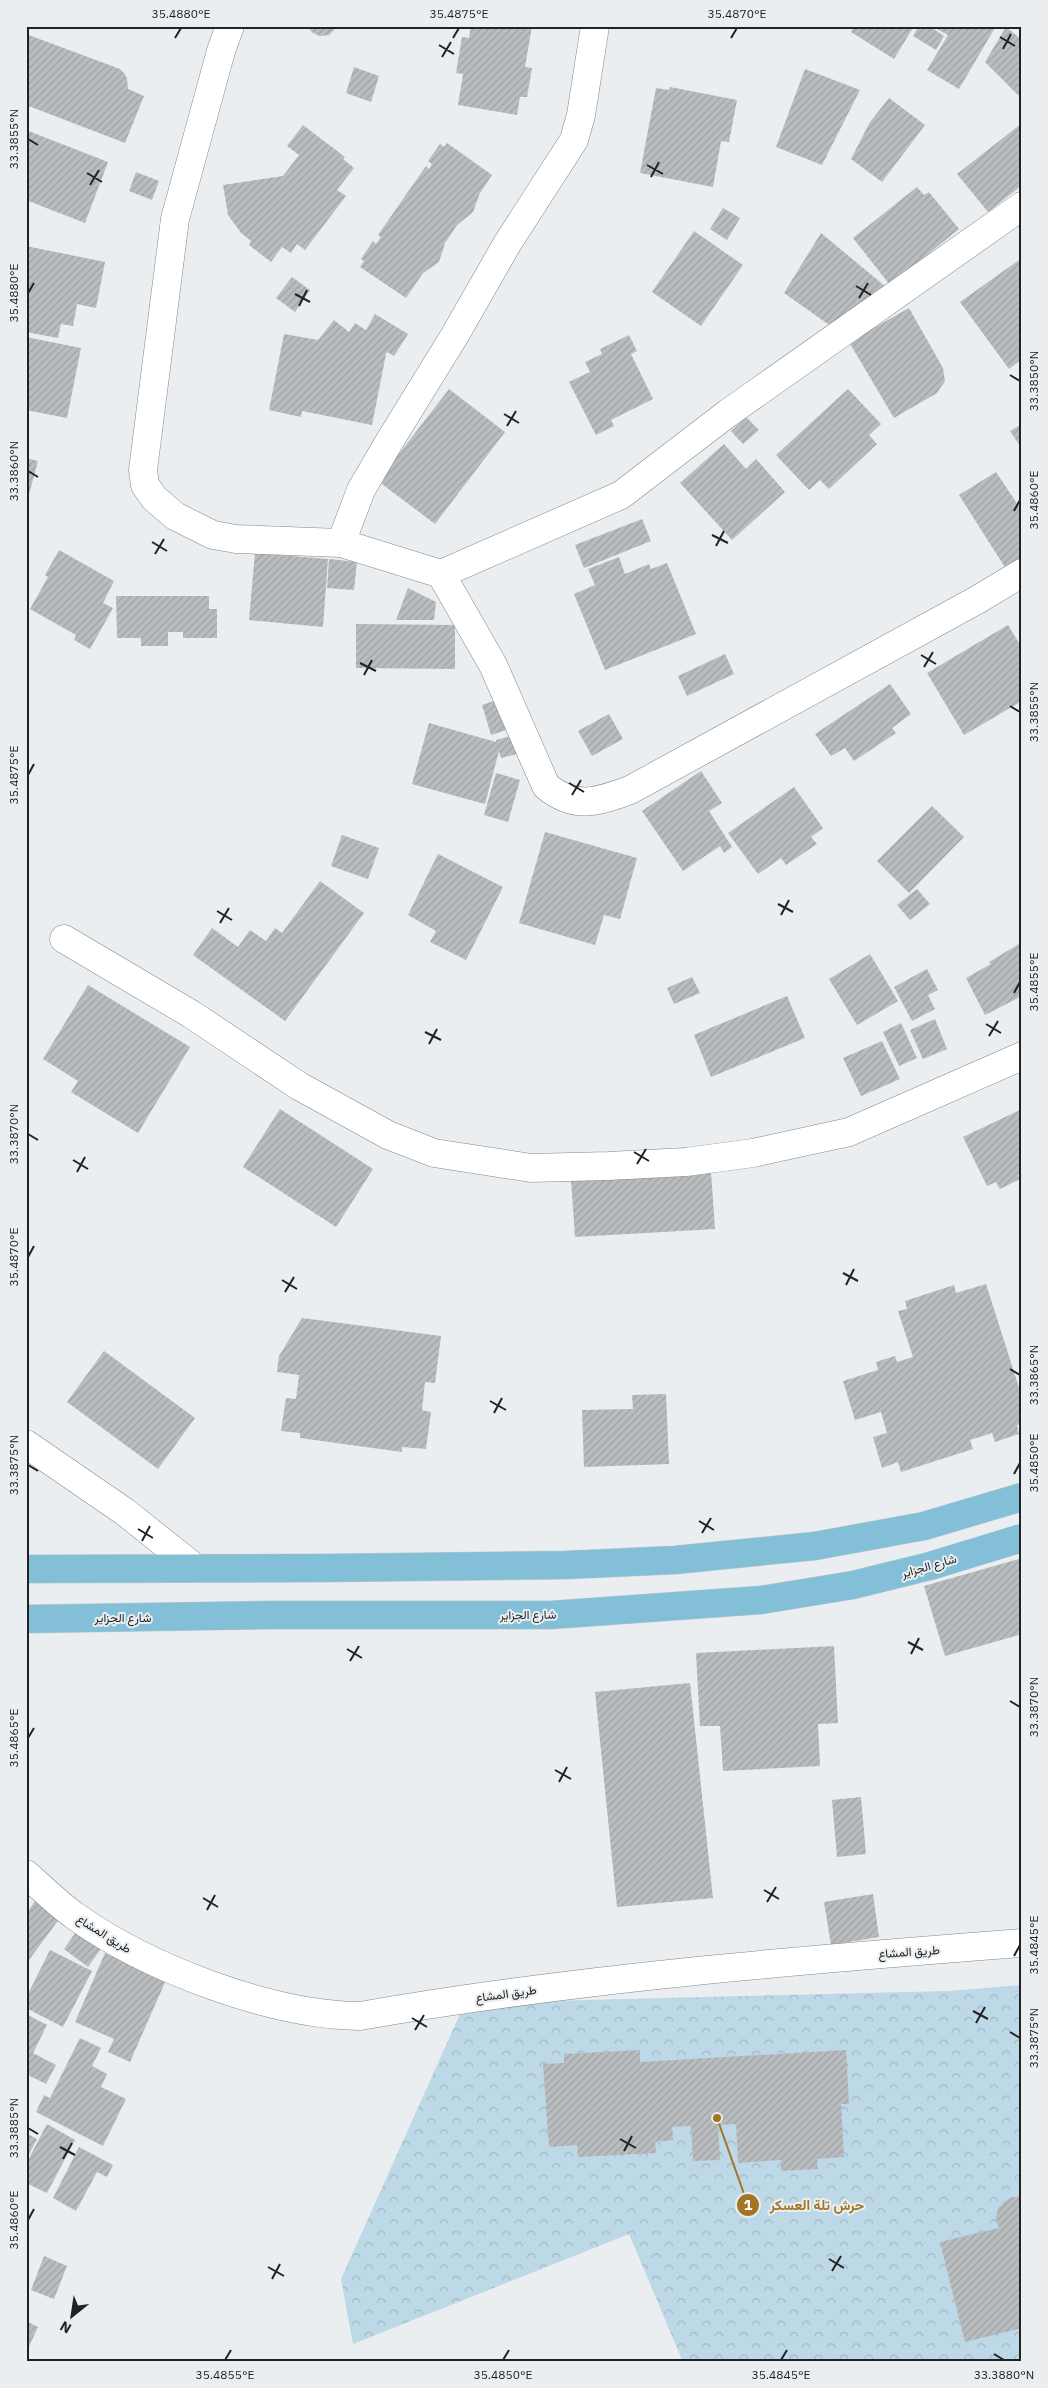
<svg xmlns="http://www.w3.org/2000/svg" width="1048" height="2388" font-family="'IBM Plex Sans',Vazirmatn,sans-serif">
	<defs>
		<pattern id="forest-crowns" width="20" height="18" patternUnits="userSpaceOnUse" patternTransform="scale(1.25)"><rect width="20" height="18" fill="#bdd8e6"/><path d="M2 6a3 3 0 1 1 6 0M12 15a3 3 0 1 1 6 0" fill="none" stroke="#a2b9c5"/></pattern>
		<pattern id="building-hatch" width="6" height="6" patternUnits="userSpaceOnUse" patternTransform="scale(1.25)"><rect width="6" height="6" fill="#b9bdbf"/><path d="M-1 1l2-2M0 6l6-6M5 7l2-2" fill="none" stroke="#9fa2a4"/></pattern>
	</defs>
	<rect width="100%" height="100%" fill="#eaeef0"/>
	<path fill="url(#forest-crowns)" d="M 1022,1985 L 1022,2362 L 683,2362 L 629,2234 L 353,2344 L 341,2279 L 465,2003 L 948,1991 Z"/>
	<g fill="url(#building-hatch)">
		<path d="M 306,26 L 338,26 L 329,35 L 320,36 L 313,33 Z"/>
		<path d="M 471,26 L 532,26 L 525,67 L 532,68 L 527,97 L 520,97 L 517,115 L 458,105 L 463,74 L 456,73 L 462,37 L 469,38 Z"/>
		<path d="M 854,26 L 914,26 L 894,59 L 851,32 Z"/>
		<path d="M 919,26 L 929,26 L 944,36 L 936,50 L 913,36 Z"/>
		<path d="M 937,26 L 996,26 L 959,89 L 927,70 L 948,35 L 935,28 Z"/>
		<path d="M 1006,27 L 1022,40 L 1022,99 L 985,62 Z"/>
		<path d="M 26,34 L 120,69 L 124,73 L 127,78 L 128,89 L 144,96 L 125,143 L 26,105 Z"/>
		<path d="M 354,67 L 379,76 L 371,102 L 346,93 Z"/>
		<path d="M 805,69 L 860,90 L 822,165 L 776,147 Z"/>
		<path d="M 670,87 L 737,100 L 729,142 L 721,141 L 713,187 L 640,173 L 656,88 L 669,90 Z"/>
		<path d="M 889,98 L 925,125 L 882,182 L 851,159 L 870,122 Z"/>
		<path d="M 1022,123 L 1022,185 L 988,212 L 957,174 Z"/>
		<path d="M 303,125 L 345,157 L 343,159 L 354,168 L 337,190 L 346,196 L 305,250 L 297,244 L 291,253 L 282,247 L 271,262 L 249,245 L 251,241 L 241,233 L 228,215 L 223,185 L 283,176 L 299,155 L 287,146 Z"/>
		<path d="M 26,130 L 108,162 L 85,223 L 26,200 Z"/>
		<path d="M 447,143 L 492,175 L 480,193 L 473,212 L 457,225 L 445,243 L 439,262 L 423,273 L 406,298 L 360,267 L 364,261 L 361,259 L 373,241 L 376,244 L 381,237 L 378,235 L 426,166 L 429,169 L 432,164 L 428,161 L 440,144 L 444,147 Z"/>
		<path d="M 136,172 L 159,181 L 152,200 L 129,191 Z"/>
		<path d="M 917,187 L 924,195 L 929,192 L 959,229 L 890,285 L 853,238 Z"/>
		<path d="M 723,208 L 740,218 L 727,240 L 710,229 Z"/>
		<path d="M 694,231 L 743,265 L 701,326 L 652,292 Z"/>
		<path d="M 821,233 L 886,287 L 835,329 L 784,293 Z"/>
		<path d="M 26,246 L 105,262 L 96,308 L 77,304 L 73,326 L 61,324 L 58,338 L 26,332 Z"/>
		<path d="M 1022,258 L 1022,359 L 1009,369 L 960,302 Z"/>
		<path d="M 292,277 L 310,290 L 295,312 L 276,298 Z"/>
		<path d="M 909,308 L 943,368 L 945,381 L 937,393 L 894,418 L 849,342 Z"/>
		<path d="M 375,314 L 408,334 L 394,356 L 387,352 L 386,354 L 372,425 L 302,411 L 301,417 L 269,410 L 284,334 L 318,340 L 334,320 L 349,332 L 355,323 L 366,330 Z"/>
		<path d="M 629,335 L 637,351 L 631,354 L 653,399 L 611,420 L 614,426 L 596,435 L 569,382 L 590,372 L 585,362 L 602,354 L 600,349 Z"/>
		<path d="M 26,337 L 81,348 L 67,418 L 26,410 Z"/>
		<path d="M 449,389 L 505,432 L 435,524 L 378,481 Z"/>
		<path d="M 848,389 L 881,424 L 869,435 L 877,444 L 829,489 L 820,480 L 809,490 L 776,455 Z"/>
		<path d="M 746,417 L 759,430 L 743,444 L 731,431 Z"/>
		<path d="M 1022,424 L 1022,449 L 1010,431 Z"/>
		<path d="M 724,444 L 746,469 L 756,459 L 785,492 L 732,540 L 680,483 Z"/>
		<path d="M 26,458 L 38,461 L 27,502 L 26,502 Z"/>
		<path d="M 996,472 L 1022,511 L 1022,560 L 1006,569 L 959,495 Z"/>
		<path d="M 642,519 L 651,541 L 584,568 L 575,545 Z"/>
		<path d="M 59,550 L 114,581 L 103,603 L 113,608 L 90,649 L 74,640 L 76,635 L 30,609 L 48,577 L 45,575 Z"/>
		<path d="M 255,553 L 328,559 L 323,627 L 249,620 Z"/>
		<path d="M 619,557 L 625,574 L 649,564 L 651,569 L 667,563 L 696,634 L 605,670 L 574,594 L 595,585 L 588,569 Z"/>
		<path d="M 329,559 L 357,562 L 354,590 L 327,588 Z"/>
		<path d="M 408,588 L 436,602 L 434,620 L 396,620 Z"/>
		<path d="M 116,596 L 209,596 L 209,609 L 217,609 L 217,638 L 183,638 L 183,632 L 168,632 L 168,646 L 141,646 L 141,638 L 117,638 Z"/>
		<path d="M 356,624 L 455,625 L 455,669 L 356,668 Z"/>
		<path d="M 1008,625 L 1022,648 L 1022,701 L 964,735 L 927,673 Z"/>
		<path d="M 725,654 L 734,674 L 687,696 L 678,676 Z"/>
		<path d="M 890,684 L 911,714 L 892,728 L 896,733 L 854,761 L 845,748 L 831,756 L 815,734 Z"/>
		<path d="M 503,698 L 513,728 L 491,735 L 482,705 Z"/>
		<path d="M 609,714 L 623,739 L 592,756 L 578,731 Z"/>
		<path d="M 429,723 L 496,742 L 496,740 L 519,734 L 524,752 L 501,758 L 499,751 L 485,804 L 412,784 Z"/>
		<path d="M 701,771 L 722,803 L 709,811 L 732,847 L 724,853 L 720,846 L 683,871 L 642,811 Z"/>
		<path d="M 496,773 L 520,780 L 508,822 L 484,815 Z"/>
		<path d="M 794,787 L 823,828 L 811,837 L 817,844 L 786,865 L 781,858 L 758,874 L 728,833 Z"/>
		<path d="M 932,806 L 964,837 L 909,893 L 877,861 Z"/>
		<path d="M 545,832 L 637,858 L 620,919 L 604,915 L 595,945 L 519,923 Z"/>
		<path d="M 342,835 L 379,848 L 368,879 L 331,866 Z"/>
		<path d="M 438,854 L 503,887 L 466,960 L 430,942 L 436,931 L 408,915 Z"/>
		<path d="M 320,881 L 364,913 L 285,1021 L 193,955 L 212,928 L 238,947 L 250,930 L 266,941 L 275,928 L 282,933 Z"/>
		<path d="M 917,889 L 930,904 L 910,920 L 897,905 Z"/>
		<path d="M 1022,942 L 1022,996 L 985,1015 L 966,978 L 991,964 L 989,962 Z"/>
		<path d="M 870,954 L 898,1001 L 857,1025 L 829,979 Z"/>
		<path d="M 927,969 L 938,990 L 928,995 L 935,1009 L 912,1021 L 894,987 Z"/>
		<path d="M 692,977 L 700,993 L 674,1004 L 667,988 Z"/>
		<path d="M 88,985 L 190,1047 L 138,1133 L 71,1092 L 78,1081 L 43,1059 Z"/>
		<path d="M 787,996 L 805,1038 L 711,1077 L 694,1035 Z"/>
		<path d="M 935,1019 L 947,1049 L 923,1059 L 910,1030 Z"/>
		<path d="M 901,1023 L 917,1058 L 899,1066 L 883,1032 Z"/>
		<path d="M 882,1041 L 900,1079 L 861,1096 L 843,1058 Z"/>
		<path d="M 280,1109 L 373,1169 L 336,1227 L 243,1167 Z"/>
		<path d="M 1022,1109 L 1022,1174 L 1018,1175 L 1020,1179 L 1000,1189 L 996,1182 L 987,1186 L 963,1137 Z"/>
		<path d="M 711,1172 L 715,1229 L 575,1237 L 571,1180 Z"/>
		<path d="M 986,1284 L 1022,1397 L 1022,1423 L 1017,1425 L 1019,1434 L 995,1442 L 992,1433 L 970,1440 L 973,1449 L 901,1472 L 898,1462 L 882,1468 L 873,1437 L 887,1433 L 881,1412 L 855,1420 L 843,1381 L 878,1370 L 876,1362 L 895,1356 L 897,1362 L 913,1357 L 898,1311 L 907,1309 L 905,1301 L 954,1285 L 956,1293 Z"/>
		<path d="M 302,1318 L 441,1336 L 435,1383 L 425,1382 L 422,1410 L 431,1412 L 426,1449 L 402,1447 L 402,1452 L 300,1438 L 300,1433 L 281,1431 L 286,1398 L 296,1399 L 299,1375 L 277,1372 L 279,1356 Z"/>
		<path d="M 104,1351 L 195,1418 L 158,1469 L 67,1402 Z"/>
		<path d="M 666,1394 L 669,1464 L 584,1467 L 582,1410 L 633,1409 L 632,1395 Z"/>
		<path d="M 1022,1558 L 1022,1634 L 945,1656 L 924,1586 Z"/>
		<path d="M 834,1646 L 838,1723 L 818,1724 L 820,1766 L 723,1771 L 720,1726 L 700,1726 L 696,1653 Z"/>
		<path d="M 690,1683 L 713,1898 L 617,1907 L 595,1692 Z"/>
		<path d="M 861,1797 L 866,1854 L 837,1857 L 832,1800 Z"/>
		<path d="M 873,1894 L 879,1937 L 831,1945 L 824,1902 Z"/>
		<path d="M 36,1900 L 60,1918 L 26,1964 L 26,1914 Z"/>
		<path d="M 78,1929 L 103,1946 L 88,1967 L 64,1949 Z"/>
		<path d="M 50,1950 L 92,1971 L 63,2027 L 26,2008 L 26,1998 Z"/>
		<path d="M 105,1953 L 166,1980 L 130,2062 L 108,2052 L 114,2039 L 75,2022 Z"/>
		<path d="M 26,2014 L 47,2025 L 33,2053 L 56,2065 L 46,2084 L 26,2074 Z"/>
		<path d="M 80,2038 L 101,2048 L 92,2066 L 107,2074 L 101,2087 L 126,2099 L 103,2146 L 36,2112 L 44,2095 L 50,2098 Z"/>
		<path d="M 640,2050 L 640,2062 L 846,2050 L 849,2104 L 841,2104 L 844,2157 L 817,2159 L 818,2169 L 781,2171 L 781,2160 L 738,2163 L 736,2124 L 718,2125 L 720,2160 L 693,2161 L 691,2126 L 672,2127 L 673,2140 L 655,2142 L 656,2153 L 578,2157 L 577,2145 L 549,2147 L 543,2064 L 564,2063 L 564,2054 Z"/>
		<path d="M 47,2124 L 75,2140 L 47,2193 L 26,2183 L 26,2164 Z"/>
		<path d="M 26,2133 L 37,2139 L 26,2160 Z"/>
		<path d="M 79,2147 L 113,2165 L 107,2177 L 97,2172 L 76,2211 L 53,2198 Z"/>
		<path d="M 1012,2197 L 1022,2197 L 1022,2328 L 965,2342 L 940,2242 L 999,2228 L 996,2218 L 998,2209 L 1004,2202 Z"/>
		<path d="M 44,2256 L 67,2266 L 54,2299 L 31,2290 Z"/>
		<path d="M 26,2321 L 38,2327 L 26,2353 Z"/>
	</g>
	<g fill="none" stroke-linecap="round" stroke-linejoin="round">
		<defs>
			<g id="minor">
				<path d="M 230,26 L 221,51 L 175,219 L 143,470 L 145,485 L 154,498 L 175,516 L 213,535 L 236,539 L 341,543"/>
				<path d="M 595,26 L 581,115 L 574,140 L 507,244 L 455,335 L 389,442 L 361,490 L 341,543 L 441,574 L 621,495 L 728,413 L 1022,206"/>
				<path d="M 441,574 L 493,665 L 546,786 C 575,810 597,802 630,790 L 977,600 L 1022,573"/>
				<path d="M 64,939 L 191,1014 L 299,1086 L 388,1135 L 434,1153 L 531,1168 L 608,1166 L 686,1162 L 753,1153 L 849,1132 L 1022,1056"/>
				<path d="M 26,1444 L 125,1512 L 194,1567"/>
				<path d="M 26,1874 C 42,1888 58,1904 75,1916 C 148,1968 270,2015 360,2016 C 579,1978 801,1960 1022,1943"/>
			</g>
			<g id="primary">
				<path d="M 26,1569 L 327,1568 L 566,1565 L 675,1560 L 815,1546 L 924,1526 L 1022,1497"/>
				<path d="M 26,1619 L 273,1615 L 551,1615 L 761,1600 L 853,1585 L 930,1566 L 1022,1538"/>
			</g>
		</defs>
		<use href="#minor" stroke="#848789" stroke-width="29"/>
		<use href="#primary" stroke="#c9caca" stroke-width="29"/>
		<use href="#minor" stroke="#fff" stroke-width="28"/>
		<use href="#primary" stroke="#84bfd8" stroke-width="28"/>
	</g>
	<path fill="none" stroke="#202223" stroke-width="2" d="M 1000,37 L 1015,46M 175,38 L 181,28M 453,38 L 459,28M 731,38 L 737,28M 439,45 L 454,54M 1003,49 L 1011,34M 442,57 L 451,42M 28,139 L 38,145M 647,165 L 663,174M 87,173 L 102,182M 651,177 L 659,162M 90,185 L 99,170M 856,286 L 871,295M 28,293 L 34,283M 295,294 L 310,302M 859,298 L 868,283M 299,306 L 307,290M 1010,375 L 1020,381M 504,414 L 519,423M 507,426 L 516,411M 28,471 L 38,477M 1014,511 L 1020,500M 712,535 L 728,543M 152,542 L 167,551M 716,546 L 724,531M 155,554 L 164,539M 921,655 L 936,664M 360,663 L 376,671M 924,667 L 933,652M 364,675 L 372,660M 1010,706 L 1020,712M 28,775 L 34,764M 569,783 L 584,792M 572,795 L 581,780M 778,904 L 793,912M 217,911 L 232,920M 781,915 L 789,900M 220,923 L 229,908M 1014,993 L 1020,982M 986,1024 L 1001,1033M 425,1032 L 441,1040M 989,1036 L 998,1021M 429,1044 L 437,1029M 28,1134 L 38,1140M 634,1152 L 649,1161M 73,1160 L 88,1169M 637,1164 L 646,1149M 77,1172 L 85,1157M 28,1257 L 34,1246M 843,1273 L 858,1281M 282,1280 L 297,1289M 846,1285 L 854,1269M 285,1292 L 294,1277M 1010,1369 L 1020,1375M 490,1401 L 506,1410M 494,1413 L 502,1398M 28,1465 L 38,1471M 1014,1474 L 1020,1463M 699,1521 L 714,1530M 138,1529 L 153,1538M 702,1533 L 711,1518M 142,1541 L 150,1526M 908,1642 L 923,1650M 347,1649 L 362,1658M 911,1654 L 919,1638M 350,1661 L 359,1646M 1010,1701 L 1020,1707M 28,1738 L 34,1728M 555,1770 L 571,1779M 559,1782 L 567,1767M 764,1890 L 779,1899M 203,1898 L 218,1907M 767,1902 L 776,1887M 207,1910 L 215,1895M 1014,1956 L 1020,1945M 973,2011 L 988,2019M 412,2018 L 427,2027M 976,2023 L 985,2007M 415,2030 L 424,2015M 1010,2032 L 1020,2038M 28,2128 L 38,2134M 620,2139 L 636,2148M 60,2147 L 75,2155M 624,2151 L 632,2136M 63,2159 L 72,2143M 28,2220 L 34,2209M 829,2259 L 844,2268M 268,2267 L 284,2276M 832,2271 L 841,2256M 272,2279 L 280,2264M 994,2354 L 1004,2360M 225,2360 L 231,2350M 503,2360 L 509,2350M 781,2360 L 787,2350"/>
	<g text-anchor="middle" stroke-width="4" stroke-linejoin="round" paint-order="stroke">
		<g font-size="12" fill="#202223" stroke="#eaeef0">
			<text transform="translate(929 1566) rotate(-16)" y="4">شارع الجزاير</text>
			<text transform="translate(528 1615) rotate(-1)" y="4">شارع الجزاير</text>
			<text x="123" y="1622">شارع الجزاير</text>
			<text transform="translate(104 1934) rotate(32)" y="4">طريق المشاع</text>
			<text transform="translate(909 1952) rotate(-4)" y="4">طريق المشاع</text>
			<text transform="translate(506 1994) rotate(-8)" y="4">طريق المشاع</text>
		</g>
	</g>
	<path fill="none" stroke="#a07625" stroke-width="2" d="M717 2118L748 2205"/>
	<g fill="#a07625" stroke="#eaeef0" stroke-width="2">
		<circle cx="717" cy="2118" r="5"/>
		<circle cx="748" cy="2205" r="12"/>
	</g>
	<g font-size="15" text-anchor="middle" font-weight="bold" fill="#fff">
		<text x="748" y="2210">1</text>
	</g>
	<g font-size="14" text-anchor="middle" font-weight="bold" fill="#a07625" stroke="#eaeef0" stroke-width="4" stroke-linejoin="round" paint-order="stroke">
		<text x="817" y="2210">حرش تلة العسكر</text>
	</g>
	<rect width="1048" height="2388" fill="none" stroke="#eaeef0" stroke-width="55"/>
	<g transform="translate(72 2316) rotate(210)" stroke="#eaeef0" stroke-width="4" paint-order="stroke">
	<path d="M0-4L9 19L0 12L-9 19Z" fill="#202223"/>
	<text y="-8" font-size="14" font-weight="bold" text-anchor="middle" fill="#202223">N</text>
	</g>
	<rect x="28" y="28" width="992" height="2332" fill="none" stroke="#202223" stroke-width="2"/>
	<g font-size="12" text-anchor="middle" fill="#202223">
		<text x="181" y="18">35.4880°E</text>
		<text x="459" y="18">35.4875°E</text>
		<text x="737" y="18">35.4870°E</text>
		<text transform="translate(14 139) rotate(-90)" y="4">33.3855°N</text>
		<text transform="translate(14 293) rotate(-90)" y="4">35.4880°E</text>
		<text transform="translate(1034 381) rotate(-90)" y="4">33.3850°N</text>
		<text transform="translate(14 471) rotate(-90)" y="4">33.3860°N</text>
		<text transform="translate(1034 500) rotate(-90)" y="4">35.4860°E</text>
		<text transform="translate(1034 712) rotate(-90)" y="4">33.3855°N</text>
		<text transform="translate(14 775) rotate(-90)" y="4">35.4875°E</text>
		<text transform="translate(1034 982) rotate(-90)" y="4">35.4855°E</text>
		<text transform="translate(14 1134) rotate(-90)" y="4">33.3870°N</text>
		<text transform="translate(14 1257) rotate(-90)" y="4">35.4870°E</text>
		<text transform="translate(1034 1375) rotate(-90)" y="4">33.3865°N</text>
		<text transform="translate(1034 1463) rotate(-90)" y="4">35.4850°E</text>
		<text transform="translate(14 1465) rotate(-90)" y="4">33.3875°N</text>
		<text transform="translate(1034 1707) rotate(-90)" y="4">33.3870°N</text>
		<text transform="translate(14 1738) rotate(-90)" y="4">35.4865°E</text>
		<text transform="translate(1034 1945) rotate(-90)" y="4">35.4845°E</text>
		<text transform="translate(1034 2038) rotate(-90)" y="4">33.3875°N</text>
		<text transform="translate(14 2128) rotate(-90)" y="4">33.3885°N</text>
		<text transform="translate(14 2220) rotate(-90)" y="4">35.4860°E</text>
		<text x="225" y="2379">35.4855°E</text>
		<text x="503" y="2379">35.4850°E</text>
		<text x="781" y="2379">35.4845°E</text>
		<text x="1004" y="2379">33.3880°N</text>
	</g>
</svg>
